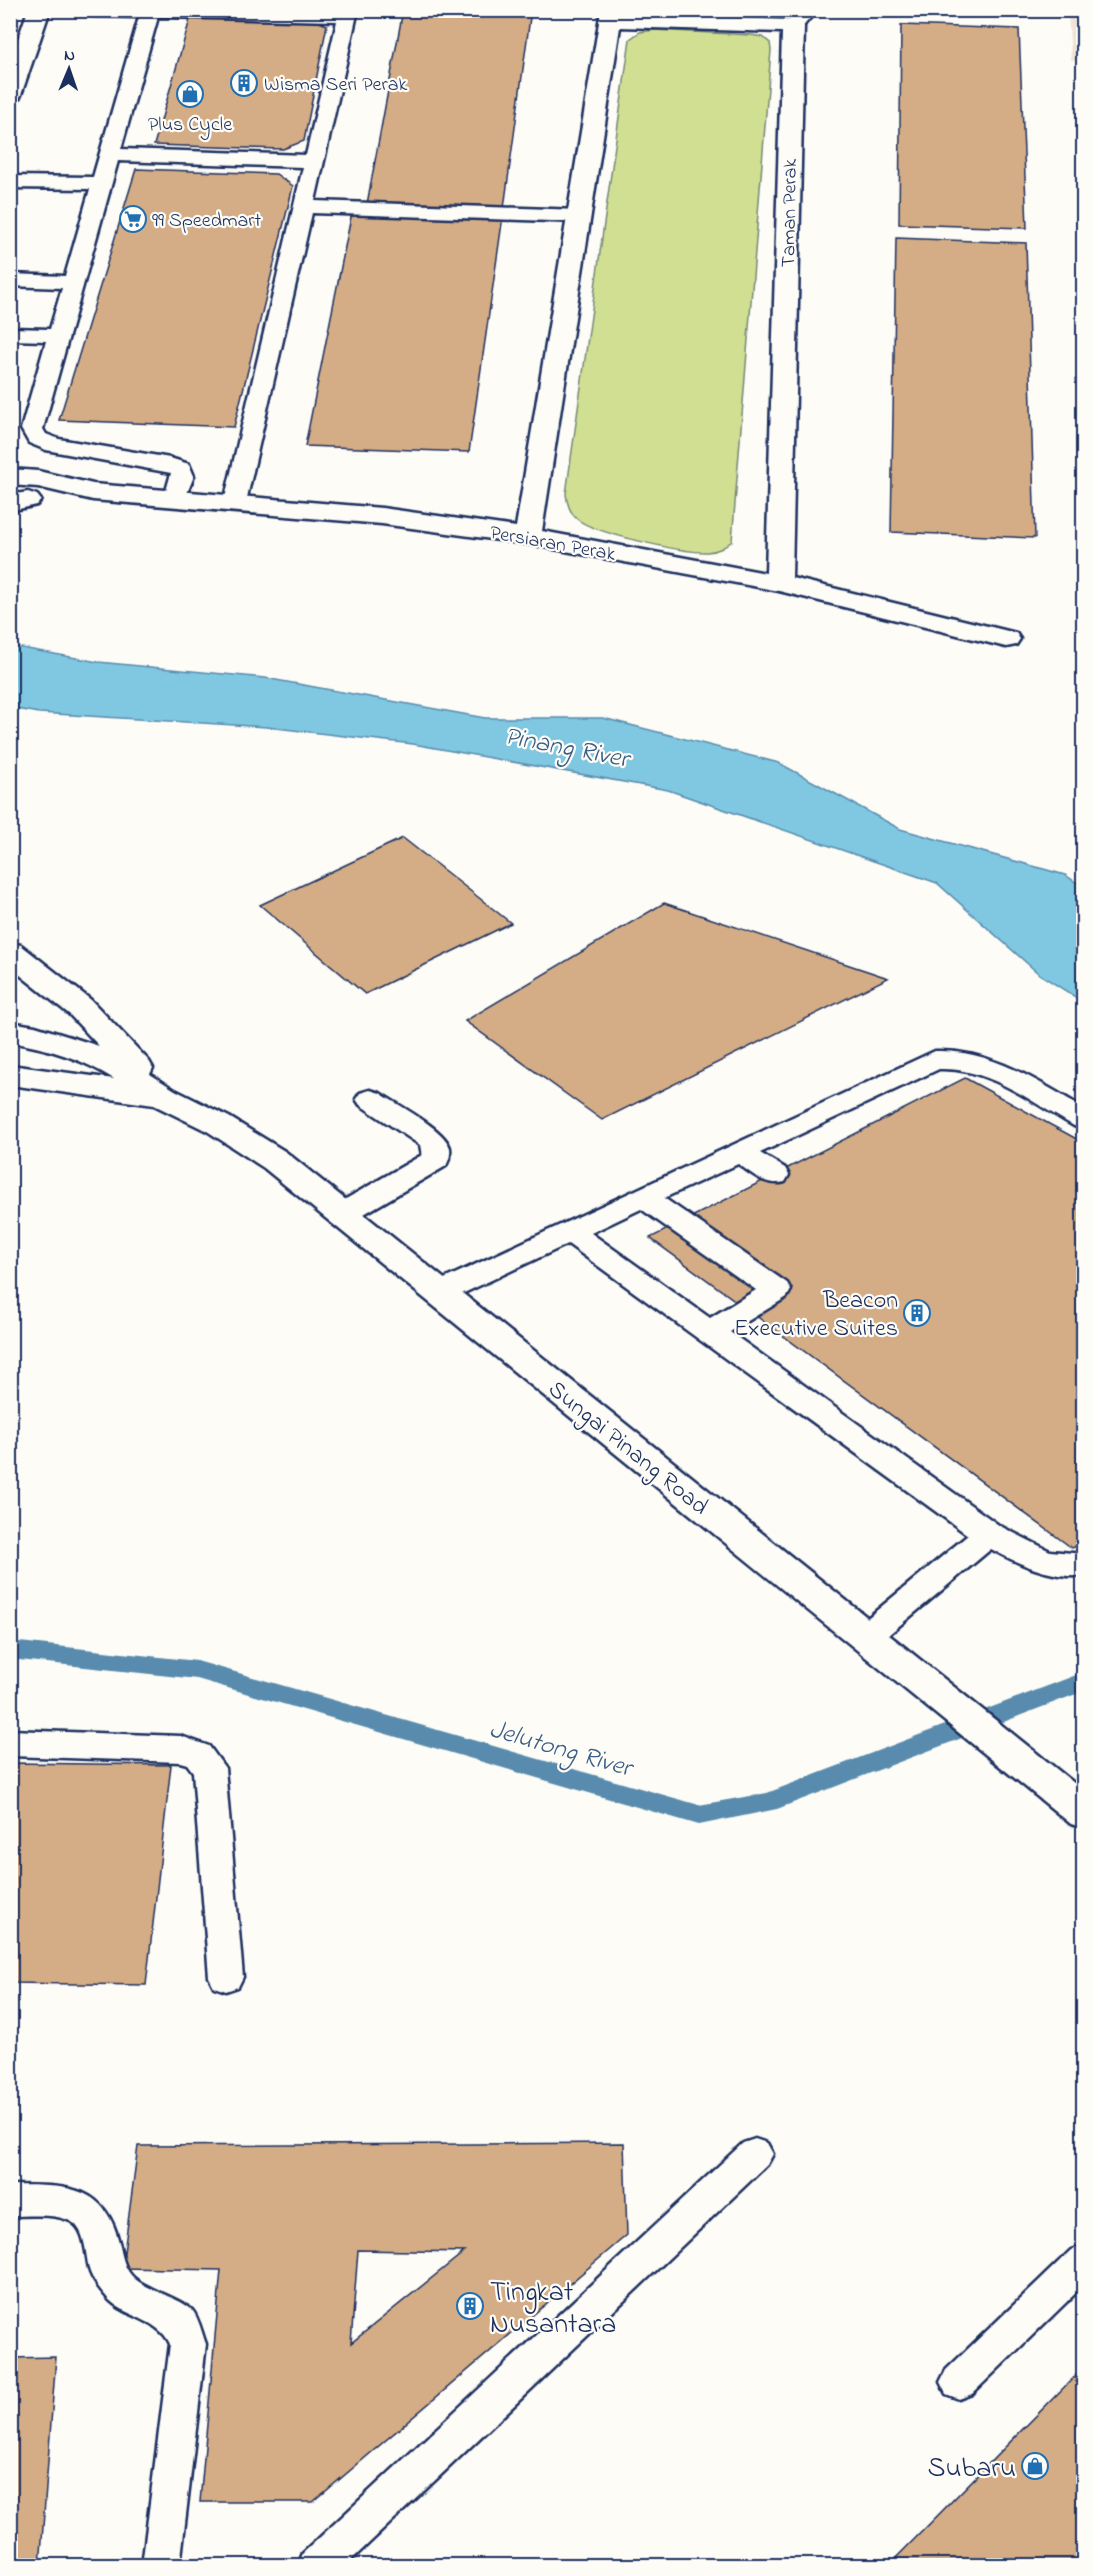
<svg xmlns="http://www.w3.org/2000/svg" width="1094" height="2576" font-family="'Indie Flower',sans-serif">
	<rect width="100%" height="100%" fill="#fdfcf7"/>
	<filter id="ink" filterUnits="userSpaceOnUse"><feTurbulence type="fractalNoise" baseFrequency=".0167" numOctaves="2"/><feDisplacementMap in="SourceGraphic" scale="12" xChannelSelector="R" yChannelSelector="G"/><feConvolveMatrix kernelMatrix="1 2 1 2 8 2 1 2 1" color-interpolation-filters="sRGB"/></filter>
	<g filter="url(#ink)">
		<path fill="#f1e4d5" d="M 1036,11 L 1083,11 L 1083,59 L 1071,60 L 1068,12 Z"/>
		<path fill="#d0df92" stroke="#768778" stroke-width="1.5" d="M 654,30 L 751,35 L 763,37 L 770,43 L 771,50 L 732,541 C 724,548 718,551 707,552 C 684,553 593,533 577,519 C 570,513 567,503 566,494 L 630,39 L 640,32 Z"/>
		<path fill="#80c8e1" stroke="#588bad" stroke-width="1.5" d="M 11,646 L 98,662 L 265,678 L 485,718 L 603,718 L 779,763 L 900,829 L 1065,875 L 1083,887 L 1083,1002 L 1039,974 L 937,883 L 668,790 L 413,744 L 267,727 L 39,713 L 11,708 Z"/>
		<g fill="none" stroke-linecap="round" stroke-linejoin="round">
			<path fill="#588bad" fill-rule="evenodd" d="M 10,1641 L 197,1661 L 699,1805 L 767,1793 L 1084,1672 L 1084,1691 L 777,1809 L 699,1825 L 197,1679 L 10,1659 Z"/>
		</g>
		<g fill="#d4ad86" stroke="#1b2f5e" stroke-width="1.5" fill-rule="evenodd">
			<path d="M 403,10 L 531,10 L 504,208 L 367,204 Z"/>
			<path d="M 191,16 L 311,19 L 327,25 L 304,141 L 283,149 L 154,145 Z"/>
			<path d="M 901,25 L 1019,29 L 1027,228 L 899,224 Z"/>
			<path d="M 136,169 L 276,174 L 293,186 L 234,427 L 59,420 Z"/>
			<path d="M 352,212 L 503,216 L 469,452 L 305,446 Z"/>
			<path d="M 896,238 L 1026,243 L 1035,538 L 891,532 Z"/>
			<path d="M 403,838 L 511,923 L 365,994 L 260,905 Z"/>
			<path d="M 664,903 L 888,978 L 602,1120 L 465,1021 Z"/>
			<path d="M 965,1078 L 1084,1143 L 1084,1543 L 1072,1548 L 650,1238 Z"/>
			<path d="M 10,1763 L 171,1765 L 146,1985 L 10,1983 Z"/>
			<path d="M 624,2143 L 627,2235 L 313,2502 L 200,2502 L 221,2270 L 122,2268 L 138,2146 ZM 358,2250 L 464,2252 L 351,2343 Z"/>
			<path d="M 56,2357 L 40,2566 L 10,2566 L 10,2358 Z"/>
			<path d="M 1084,2367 L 1084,2566 L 888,2566 Z"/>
		</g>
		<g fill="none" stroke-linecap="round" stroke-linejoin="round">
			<defs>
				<g id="lane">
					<path d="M 85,10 L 358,10 L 315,201 L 579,210 L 586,212 L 589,216 L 586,220 L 579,222 L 312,213 L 246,502 L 243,507 L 235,509 L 227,507 L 224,502 L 303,167 L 118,161 L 43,429 L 46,434 L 59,439 L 170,458 L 189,464 L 194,476 L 183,503 L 175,505 L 167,503 L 164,498 L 171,473 L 46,450 L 29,443 L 21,429 L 46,341 L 10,340 L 10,328 L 50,329 L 62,288 L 10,286 L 10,274 L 65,276 L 90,189 L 10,188 L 10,176 L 93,177 L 139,17 L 94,16 L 87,14 ZM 158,17 L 337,21 L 306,155 L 121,149 Z"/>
					<path d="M 797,10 L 817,10 L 800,30 L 786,30 L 784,26 Z"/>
					<path d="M 935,1051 C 991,1049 1037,1081 1084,1108 L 1084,1129 L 1074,1126 C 1033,1103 989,1067 939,1069 L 760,1153 L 785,1168 L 789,1175 L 785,1182 C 766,1187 753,1174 738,1164 L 664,1198 L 787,1283 L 791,1290 L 787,1297 L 730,1332 L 1000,1526 L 1050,1551 L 1084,1554 L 1084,1576 C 1050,1578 1021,1565 991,1549 L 875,1646 L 864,1650 L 853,1646 L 848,1638 L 853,1630 L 968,1535 L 568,1244 L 449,1300 L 439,1303 L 429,1300 L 425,1293 L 429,1286 ZM 641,1209 L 756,1290 L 710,1318 L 591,1233 Z"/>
					<path d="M 370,1090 L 380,1093 C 396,1104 445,1129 450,1148 C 451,1154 449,1160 446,1166 L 352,1221 L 342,1223 L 332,1221 L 328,1214 L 332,1207 L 422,1155 L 420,1145 L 360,1105 L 356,1099 L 360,1093 Z"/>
					<path d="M 10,1730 L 181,1736 L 209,1746 L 225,1768 L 243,1977 L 238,1987 L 226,1991 L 214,1987 L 209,1977 L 193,1772 L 187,1764 L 180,1762 L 10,1756 Z"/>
					<path d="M 755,2139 L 767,2143 L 773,2154 L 767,2165 L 345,2566 L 298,2566 L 303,2553 L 743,2143 Z"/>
					<path d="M 10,2185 C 63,2186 104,2182 119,2242 C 122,2255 124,2270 135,2279 C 150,2291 180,2298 192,2310 C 199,2318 202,2334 206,2344 L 180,2566 L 142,2566 L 170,2344 C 159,2318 121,2317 105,2295 C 99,2288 93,2280 90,2272 C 85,2257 87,2229 70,2221 C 54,2213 28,2216 10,2216 Z"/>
					<path d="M 1084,2245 L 1084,2285 L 972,2394 L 959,2399 L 946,2394 L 940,2382 L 946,2370 L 1071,2250 Z"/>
				</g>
				<path id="street" d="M 601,10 L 623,10 L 622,14 L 793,20 L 801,21 L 804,26 L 792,578 L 1016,633 L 1020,639 L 1016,645 L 1006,647 L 779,591 L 528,544 L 382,524 L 93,500 L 38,487 L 10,485 L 10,469 L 38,471 L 93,484 L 382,508 L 516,527 ZM 620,27 L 782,32 L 766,573 L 542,531 Z"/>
				<g id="secondary">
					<path d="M 28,10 L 50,10 L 21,95 L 18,100 L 10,102 L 10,62 Z"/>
					<path d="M 28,492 L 37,495 L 41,500 L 37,505 L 10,511 L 10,495 Z"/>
					<path d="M 10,943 L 21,945 L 91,1000 L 149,1061 L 153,1068 L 150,1074 L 175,1090 L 229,1117 L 286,1152 L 1084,1791 L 1084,1828 L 1071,1824 L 264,1168 L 207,1131 L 154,1105 L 10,1085 L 10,1065 L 114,1079 C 83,1059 47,1048 10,1042 L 10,1022 L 35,1026 L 99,1046 L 69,1014 L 10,967 Z"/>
				</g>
			</defs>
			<use href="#lane" stroke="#1b2f5e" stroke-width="5"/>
			<use href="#street" stroke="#1b2f5e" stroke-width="5"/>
			<use href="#secondary" stroke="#1b2f5e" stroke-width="5"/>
			<use href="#lane" fill="#fdfcf7" fill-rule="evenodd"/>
			<use href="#street" fill="#fdfcf7" fill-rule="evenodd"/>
			<use href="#secondary" fill="#fdfcf7" fill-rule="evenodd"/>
		</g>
	</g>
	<defs>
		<symbol id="building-ring" viewBox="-11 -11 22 22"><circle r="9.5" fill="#fdfcf7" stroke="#1f6fb2" stroke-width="1.5"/><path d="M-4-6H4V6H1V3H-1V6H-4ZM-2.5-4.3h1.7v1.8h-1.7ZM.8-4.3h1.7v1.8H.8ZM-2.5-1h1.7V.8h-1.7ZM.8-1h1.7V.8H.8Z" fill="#1f6fb2"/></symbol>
		<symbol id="shop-ring" viewBox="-11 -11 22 22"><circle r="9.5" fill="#fdfcf7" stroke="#1f6fb2" stroke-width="1.5"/><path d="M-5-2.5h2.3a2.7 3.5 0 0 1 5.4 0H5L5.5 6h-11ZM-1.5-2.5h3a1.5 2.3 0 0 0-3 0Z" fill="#1f6fb2"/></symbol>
		<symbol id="supermarket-ring" viewBox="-11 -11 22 22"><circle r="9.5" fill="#fdfcf7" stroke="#1f6fb2" stroke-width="1.5"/><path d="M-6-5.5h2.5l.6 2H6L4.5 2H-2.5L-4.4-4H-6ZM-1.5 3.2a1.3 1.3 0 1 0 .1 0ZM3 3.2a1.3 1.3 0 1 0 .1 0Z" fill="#1f6fb2"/></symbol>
	</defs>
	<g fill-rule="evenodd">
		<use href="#building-ring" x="229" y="68" width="30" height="30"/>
		<use href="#shop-ring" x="175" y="79" width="30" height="30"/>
		<use href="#supermarket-ring" x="118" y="204" width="30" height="30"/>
		<use href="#building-ring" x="902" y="1298" width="30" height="30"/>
		<use href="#building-ring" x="455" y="2291" width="30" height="30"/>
		<use href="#shop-ring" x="1020" y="2451" width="30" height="30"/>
	</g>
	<g text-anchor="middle" stroke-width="4.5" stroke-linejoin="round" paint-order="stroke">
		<g font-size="20" fill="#1b2f5e" stroke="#fdfcf7" text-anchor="start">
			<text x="264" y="90">Wisma Seri Perak</text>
			<text x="190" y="130" text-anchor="middle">Plus Cycle</text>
			<text x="152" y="226">99 Speedmart</text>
		</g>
		<g font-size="20" fill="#1b2f5e" stroke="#fdfcf7">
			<text transform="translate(788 213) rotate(-89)" y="7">Taman Perak</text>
			<text transform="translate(553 542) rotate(10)" y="7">Persiaran Perak</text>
		</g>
		<g font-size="24" fill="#1b2f5e" stroke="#fdfcf7" text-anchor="end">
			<text x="898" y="1307">Beacon<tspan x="898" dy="28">Executive Suites</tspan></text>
		</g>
		<g font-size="24" fill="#1b2f5e" stroke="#fdfcf7">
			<text transform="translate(629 1447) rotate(39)" y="8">Sungai Pinang Road</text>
		</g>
		<g font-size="26" font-style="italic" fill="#395d85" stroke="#fdfcf7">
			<text transform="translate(567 746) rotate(11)" y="9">Pinang River</text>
			<text transform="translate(561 1747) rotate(16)" y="9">Jelutong River</text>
		</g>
		<g font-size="28" fill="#1b2f5e" stroke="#fdfcf7" text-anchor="start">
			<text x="490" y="2300">Tingkat<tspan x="490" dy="32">Nusantara</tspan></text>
			<text x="1016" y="2476" text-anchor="end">Subaru</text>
		</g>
	</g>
	<rect width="1094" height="2576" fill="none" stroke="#fdfcf7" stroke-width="36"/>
	<rect x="18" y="18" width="1058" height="2540" fill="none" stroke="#1b2f5e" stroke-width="2" filter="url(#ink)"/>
	<g transform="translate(69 69) rotate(2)" stroke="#fdfcf7" stroke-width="4.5" paint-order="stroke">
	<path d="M0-4.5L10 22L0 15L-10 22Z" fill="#1b2f5e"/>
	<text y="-9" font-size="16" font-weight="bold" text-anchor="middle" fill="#1b2f5e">N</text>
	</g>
</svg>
